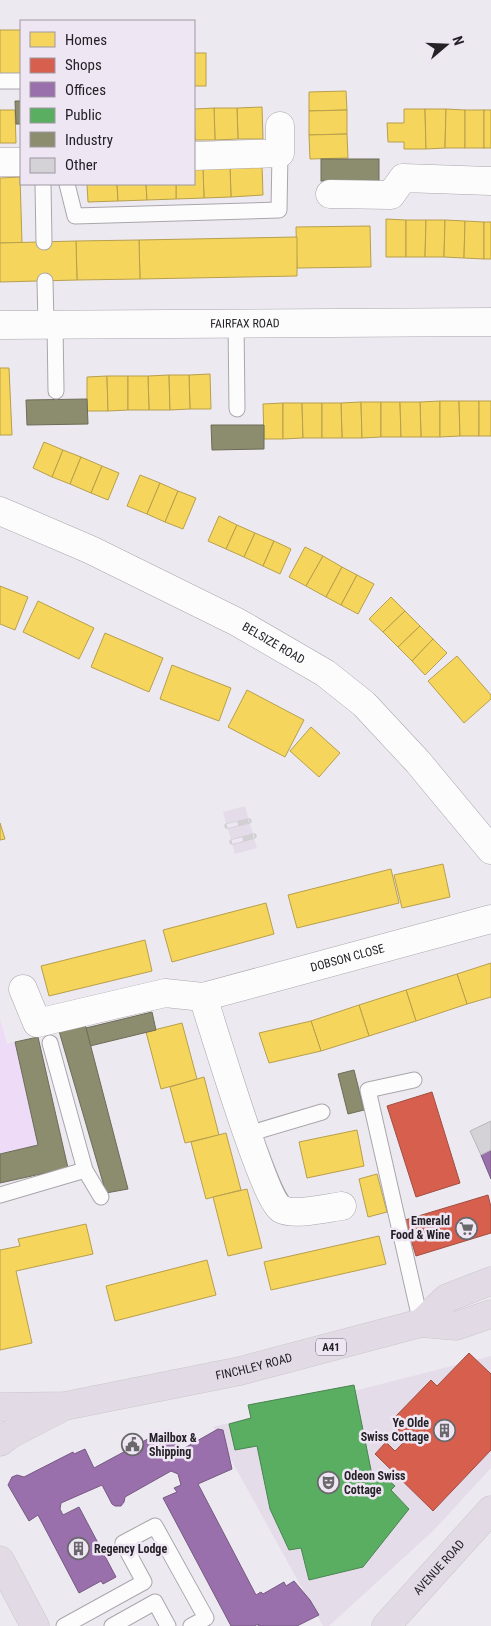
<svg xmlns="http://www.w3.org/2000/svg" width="491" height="1626" font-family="'Roboto Condensed',sans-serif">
	<rect width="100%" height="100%" fill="#ede9f0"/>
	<g fill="#e5dcea">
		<path d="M 245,806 L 257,848 L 235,854 L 223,812 Z"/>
		<path d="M 491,1356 L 491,1468 L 434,1530 L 329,1626 L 323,1626 L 213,1427 Z"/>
	</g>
	<path fill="#eddbf7" d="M 0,1019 L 7,1044 L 15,1042 L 38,1145 L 0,1154 Z"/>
	<g fill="#f6d55c" stroke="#b79f4c">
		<rect x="0" y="30" width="21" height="47"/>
		<rect x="194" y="53" width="12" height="33"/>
		<path d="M 346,91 L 347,110 L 309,111 L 309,92 Z"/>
		<path d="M 262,107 L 263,139 L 238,139 L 237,108 Z"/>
		<path d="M 214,108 L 237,108 L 238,139 L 215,140 Z"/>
		<path d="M 214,108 L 215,140 L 195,140 L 194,109 Z"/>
		<path d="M 404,109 L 425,109 L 426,149 L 404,149 L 404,142 L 388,142 L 387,123 L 404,123 Z"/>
		<path d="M 425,109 L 446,109 L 445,148 L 426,149 Z"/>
		<path d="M 446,109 L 465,110 L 465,148 L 445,148 Z"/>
		<path d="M 0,110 L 15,110 L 16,143 L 0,143 Z"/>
		<path d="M 347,110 L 347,134 L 309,135 L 309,111 Z"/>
		<rect x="465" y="110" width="19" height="38"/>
		<rect x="484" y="110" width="7" height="38"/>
		<path d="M 347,134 L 348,158 L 310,159 L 309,135 Z"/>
		<path d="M 262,165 L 263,195 L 231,197 L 230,167 Z"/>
		<path d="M 230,167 L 231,197 L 204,198 L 203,168 Z"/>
		<path d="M 194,168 L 203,168 L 204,198 L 176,199 L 176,184 L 194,184 Z"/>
		<path d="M 20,177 L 22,243 L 0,243 L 0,178 Z"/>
		<path d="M 87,184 L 117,184 L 118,201 L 88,202 Z"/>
		<path d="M 117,184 L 146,184 L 147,200 L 118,201 Z"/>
		<path d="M 146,184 L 176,184 L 176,199 L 147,200 Z"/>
		<path d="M 386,219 L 406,220 L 406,257 L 386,257 Z"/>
		<path d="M 406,220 L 426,220 L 425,257 L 406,257 Z"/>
		<path d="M 426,220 L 445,220 L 444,257 L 425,257 Z"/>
		<path d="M 445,220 L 465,221 L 464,258 L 444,257 Z"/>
		<path d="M 465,221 L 484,222 L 484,259 L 464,258 Z"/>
		<rect x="484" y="222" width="7" height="37"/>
		<path d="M 370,226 L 371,267 L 297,268 L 296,227 Z"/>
		<path d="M 297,237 L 297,276 L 140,279 L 139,240 Z"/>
		<path d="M 139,240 L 140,279 L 77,280 L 76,241 Z"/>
		<path d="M 76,241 L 77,280 L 0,282 L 0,243 Z"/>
		<path d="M 0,368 L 9,368 L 12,435 L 0,435 Z"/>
		<path d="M 210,374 L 211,409 L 190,409 L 189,375 Z"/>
		<path d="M 169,375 L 170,410 L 149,410 L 148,376 Z"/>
		<path d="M 169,375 L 189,375 L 190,409 L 170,410 Z"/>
		<path d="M 107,376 L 108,411 L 87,411 L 87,377 Z"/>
		<path d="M 107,376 L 128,376 L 128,410 L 108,411 Z"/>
		<path d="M 128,376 L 148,376 L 149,410 L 128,410 Z"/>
		<path d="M 440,401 L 440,437 L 421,437 L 420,402 Z"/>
		<path d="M 440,401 L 459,401 L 460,436 L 440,437 Z"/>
		<path d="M 459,401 L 479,401 L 479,436 L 460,436 Z"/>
		<rect x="479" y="401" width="12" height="35"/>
		<path d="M 361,402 L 362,438 L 342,438 L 341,403 Z"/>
		<path d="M 361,402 L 381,402 L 381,437 L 362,438 Z"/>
		<path d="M 381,402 L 400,402 L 401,437 L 381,437 Z"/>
		<path d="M 400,402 L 420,402 L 421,437 L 401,437 Z"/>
		<path d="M 283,403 L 283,439 L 264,439 L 263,404 Z"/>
		<path d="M 283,403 L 302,403 L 303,438 L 283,439 Z"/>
		<path d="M 302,403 L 322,403 L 322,438 L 303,438 Z"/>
		<path d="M 322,403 L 341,403 L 342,438 L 322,438 Z"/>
		<path d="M 44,442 L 63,450 L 52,477 L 33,468 Z"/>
		<path d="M 63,450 L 81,457 L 70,484 L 52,477 Z"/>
		<path d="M 81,457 L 102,466 L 91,493 L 70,484 Z"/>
		<path d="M 102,466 L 119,473 L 108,500 L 91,493 Z"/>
		<path d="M 140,475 L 160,483 L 147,514 L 127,506 Z"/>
		<path d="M 160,483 L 178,491 L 165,522 L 147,514 Z"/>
		<path d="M 178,491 L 196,498 L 183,529 L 165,522 Z"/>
		<path d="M 219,516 L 237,525 L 226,549 L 208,541 Z"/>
		<path d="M 237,525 L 255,533 L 244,557 L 226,549 Z"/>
		<path d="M 255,533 L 274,541 L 263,566 L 244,557 Z"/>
		<path d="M 274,541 L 291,549 L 280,574 L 263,566 Z"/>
		<path d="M 305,547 L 323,556 L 306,586 L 289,577 Z"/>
		<path d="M 323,556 L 342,567 L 326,597 L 306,586 Z"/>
		<path d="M 342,567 L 357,575 L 341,605 L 326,597 Z"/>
		<path d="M 357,575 L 374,584 L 358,614 L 341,605 Z"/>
		<path d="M 0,586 L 28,597 L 15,630 L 0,624 Z"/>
		<path d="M 391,597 L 405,611 L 383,632 L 369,619 Z"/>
		<path d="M 38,601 L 94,628 L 79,659 L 23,632 Z"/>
		<path d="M 405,611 L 420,626 L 398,647 L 383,632 Z"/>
		<path d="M 420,626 L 433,639 L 412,661 L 398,647 Z"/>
		<path d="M 105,633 L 163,658 L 149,692 L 91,667 Z"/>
		<path d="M 433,639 L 447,653 L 425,675 L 412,661 Z"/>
		<path d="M 457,656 L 491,695 L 491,699 L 464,723 L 428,681 Z"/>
		<path d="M 172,665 L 231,688 L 219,721 L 160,699 Z"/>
		<path d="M 247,690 L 304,720 L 285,757 L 228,727 Z"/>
		<path d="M 311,727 L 340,753 L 319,777 L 290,751 Z"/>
		<path d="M 0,823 L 5,839 L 0,840 Z"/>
		<path d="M 443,864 L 450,897 L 402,908 L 394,875 Z"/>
		<path d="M 391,869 L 399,903 L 297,928 L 288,895 Z"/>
		<path d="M 266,903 L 274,934 L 172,962 L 163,930 Z"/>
		<path d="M 145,940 L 152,971 L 49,996 L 41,966 Z"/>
		<path d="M 491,963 L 491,997 L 467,1004 L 457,974 Z"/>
		<path d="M 457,974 L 467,1004 L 416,1021 L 406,990 Z"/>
		<path d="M 406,990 L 416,1021 L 369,1036 L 359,1005 Z"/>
		<path d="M 359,1005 L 369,1036 L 321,1051 L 311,1021 Z"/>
		<path d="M 311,1021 L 321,1051 L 269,1063 L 259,1033 Z"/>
		<path d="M 182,1023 L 197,1079 L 161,1089 L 146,1032 Z"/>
		<path d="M 204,1077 L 219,1135 L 185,1143 L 170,1087 Z"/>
		<path d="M 357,1130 L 364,1166 L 307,1178 L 299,1142 Z"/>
		<path d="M 226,1133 L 241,1190 L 206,1199 L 191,1142 Z"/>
		<path d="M 377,1174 L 387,1212 L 368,1217 L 359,1179 Z"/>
		<path d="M 247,1189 L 262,1248 L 228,1256 L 213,1197 Z"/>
		<path d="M 86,1224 L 93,1254 L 16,1271 L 32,1343 L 0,1350 L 0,1250 L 20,1246 L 18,1239 Z"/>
		<path d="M 379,1236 L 386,1264 L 271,1290 L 264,1262 Z"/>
		<path d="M 207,1260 L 216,1295 L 115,1321 L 106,1286 Z"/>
	</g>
	<g fill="#d6604d" stroke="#a14d42">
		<path d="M 432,1092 L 460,1183 L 416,1197 L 387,1106 Z"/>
		<path d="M 488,1195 L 491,1207 L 491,1233 L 416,1256 L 405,1220 Z"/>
		<path d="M 469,1353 L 491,1374 L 491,1450 L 433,1511 L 375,1454 L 386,1442 L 395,1451 L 403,1443 L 394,1434 L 402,1426 L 394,1418 L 431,1380 L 437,1386 Z"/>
	</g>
	<g fill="#9970ab" stroke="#765983">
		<path d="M 491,1150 L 491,1179 L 481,1155 Z"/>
		<path d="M 218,1429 L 223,1430 L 232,1469 L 198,1484 L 256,1595 L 261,1592 L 263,1594 L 284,1582 L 286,1586 L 294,1581 L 310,1600 L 319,1615 L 297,1626 L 258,1626 L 259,1624 L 254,1626 L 231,1626 L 163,1498 L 177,1492 L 174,1488 L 181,1485 L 178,1474 L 171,1471 L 125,1497 L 124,1502 L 121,1506 L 115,1506 L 112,1504 L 102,1485 L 61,1503 L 60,1509 L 63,1515 L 79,1507 L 116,1577 L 103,1584 L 101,1581 L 79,1593 L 38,1515 L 29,1521 L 8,1485 L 12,1477 L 17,1475 L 24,1477 L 73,1452 L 74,1454 L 85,1449 L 94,1468 L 157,1434 L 161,1435 L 169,1430 L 181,1450 Z"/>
	</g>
	<path fill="#5aae61" stroke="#4a8450" d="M 354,1385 L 373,1480 L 387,1479 L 395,1486 L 391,1490 L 409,1509 L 363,1567 L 309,1580 L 301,1548 L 289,1550 L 270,1509 L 257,1446 L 235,1450 L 229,1424 L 251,1418 L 248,1405 Z"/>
	<g fill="#8c8c6e" stroke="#6d6c59">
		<path d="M 15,101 L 21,101 L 21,124 L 16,124 Z"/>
		<rect x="321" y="159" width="58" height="22"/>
		<path d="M 87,399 L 88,424 L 27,425 L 26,400 Z"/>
		<path d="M 211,425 L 264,425 L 264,449 L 212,450 Z"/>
		<path d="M 152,1012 L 156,1030 L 90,1046 L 86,1028 Z"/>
		<path d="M 85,1024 L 128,1189 L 106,1193 L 59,1031 Z"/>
		<path d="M 38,1037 L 68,1168 L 0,1183 L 0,1154 L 38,1145 L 15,1042 Z"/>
		<path d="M 354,1070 L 364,1110 L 348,1114 L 338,1074 Z"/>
	</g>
	<path fill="#d4d1d7" stroke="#bab6bc" d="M 491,1121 L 491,1150 L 481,1155 L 470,1131 Z"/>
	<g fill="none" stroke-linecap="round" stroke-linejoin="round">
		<defs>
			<g id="service">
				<path d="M 0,81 L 21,81"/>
				<path d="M 43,184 L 44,242"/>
				<path d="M 67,184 L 75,216 L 279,210 L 280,153"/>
				<path d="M 45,281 L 46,324"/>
				<path d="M 236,323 L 237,409"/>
				<path d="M 55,324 L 56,391"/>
				<path d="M 50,1043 L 85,1170 L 101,1197"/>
				<path d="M 414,1080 L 368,1090 L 421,1323"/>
				<path d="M 248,1134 L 322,1112"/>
				<path d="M 0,1195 L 85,1170"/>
				<path d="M 64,1626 L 144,1582 L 123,1543 L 155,1526 L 206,1618 L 191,1626"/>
				<path d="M 112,1626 L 155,1602 L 168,1626"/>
			</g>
			<g id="minor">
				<path d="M 194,156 L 280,153 L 280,126"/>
				<path d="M 0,162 L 21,162"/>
				<path d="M 330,194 L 391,195 L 403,178 L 491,181"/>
				<path id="s1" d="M 0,325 L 491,322"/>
				<path id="s2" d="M 0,511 L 91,550 L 237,622 L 325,673 L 364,704 L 418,762 L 491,850"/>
				<path id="s3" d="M 23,989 L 37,1023 L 165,993 L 203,997 L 491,919"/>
				<path d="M 203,997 C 213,1027 264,1199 281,1209 C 294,1216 327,1208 342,1206"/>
			</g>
			<g id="trunk">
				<path d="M 421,1323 L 456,1326 L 491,1314"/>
				<path id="s4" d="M 0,1407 L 65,1406 L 240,1371 L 421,1323 L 447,1298 L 491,1281"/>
				<path d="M 0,1442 L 9,1435 L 59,1409"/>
				<path d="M 0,1560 L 35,1626"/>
				<path id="s5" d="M 386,1626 L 491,1510"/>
			</g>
		</defs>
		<use href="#service" stroke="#a9a6ab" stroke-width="17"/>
		<use href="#minor" stroke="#a9a6ab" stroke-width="29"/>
		<use href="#trunk" stroke="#c9c7ca" stroke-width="29"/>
		<use href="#service" stroke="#fcfcfd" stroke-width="15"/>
		<use href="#minor" stroke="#fcfcfd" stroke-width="28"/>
		<use href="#trunk" stroke="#e2dbe6" stroke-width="28"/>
		<defs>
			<g id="rail">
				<path d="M 227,826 L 249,821"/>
				<path d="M 232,842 L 254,836"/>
			</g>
		</defs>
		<use href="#rail" stroke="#d2d0d3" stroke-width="5.5"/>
		<use href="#rail" stroke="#eee6f3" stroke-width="4" stroke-dasharray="11" stroke-linecap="butt"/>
	</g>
	<defs>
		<symbol id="supermarket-ring" viewBox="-11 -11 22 22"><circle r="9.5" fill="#eee6f3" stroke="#6b686d" stroke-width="1.5"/><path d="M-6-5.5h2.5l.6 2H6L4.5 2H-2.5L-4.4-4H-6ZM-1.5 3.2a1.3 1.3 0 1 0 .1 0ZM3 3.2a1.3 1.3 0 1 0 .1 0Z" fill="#6b686d"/></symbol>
		<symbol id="building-ring" viewBox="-11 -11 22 22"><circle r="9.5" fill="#eee6f3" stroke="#6b686d" stroke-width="1.5"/><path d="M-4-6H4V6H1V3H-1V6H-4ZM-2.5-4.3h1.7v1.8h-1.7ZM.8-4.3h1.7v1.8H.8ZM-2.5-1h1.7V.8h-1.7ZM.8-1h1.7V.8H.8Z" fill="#6b686d"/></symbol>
		<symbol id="civic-ring" viewBox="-11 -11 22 22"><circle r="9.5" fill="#eee6f3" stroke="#6b686d" stroke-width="1.5"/><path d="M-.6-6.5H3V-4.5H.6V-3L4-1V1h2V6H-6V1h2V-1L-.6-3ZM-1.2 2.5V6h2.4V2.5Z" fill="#6b686d"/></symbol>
		<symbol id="theatre-ring" viewBox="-11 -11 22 22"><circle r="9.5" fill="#eee6f3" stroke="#6b686d" stroke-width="1.5"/><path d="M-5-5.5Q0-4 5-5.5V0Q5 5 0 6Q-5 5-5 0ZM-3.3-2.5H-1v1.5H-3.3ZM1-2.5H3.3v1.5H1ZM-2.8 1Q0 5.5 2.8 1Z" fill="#6b686d"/></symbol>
	</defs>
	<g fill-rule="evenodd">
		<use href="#supermarket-ring" x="454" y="1216" width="25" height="25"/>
		<use href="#building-ring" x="432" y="1418" width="25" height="25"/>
		<use href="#civic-ring" x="120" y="1432" width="25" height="25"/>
		<use href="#theatre-ring" x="316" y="1470" width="25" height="25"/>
		<use href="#building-ring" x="66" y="1536" width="25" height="25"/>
	</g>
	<g text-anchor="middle" stroke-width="5" stroke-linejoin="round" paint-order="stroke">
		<rect fill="#eee6f3" stroke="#615d64" stroke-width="1" x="316" y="1338.5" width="30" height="17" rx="4"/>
		<g font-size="11" font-weight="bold" fill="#252227">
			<text x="331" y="1351">A41</text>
		</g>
		<g font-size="12" fill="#252227" stroke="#eee6f3">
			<text dy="4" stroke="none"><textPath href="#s1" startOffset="245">FAIRFAX ROAD</textPath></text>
			<text dy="4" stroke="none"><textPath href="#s2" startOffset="304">BELSIZE ROAD</textPath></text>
			<text dy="4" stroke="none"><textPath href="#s3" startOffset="356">DOBSON CLOSE</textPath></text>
			<text dy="4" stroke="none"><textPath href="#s4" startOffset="258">FINCHLEY ROAD</textPath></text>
			<text dy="4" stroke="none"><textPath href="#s5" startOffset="79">AVENUE ROAD</textPath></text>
		</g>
		<g font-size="12" font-weight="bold" fill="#252227" stroke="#eee6f3" text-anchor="start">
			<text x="450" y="1225" text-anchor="end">Emerald<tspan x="450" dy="14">Food &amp; Wine</tspan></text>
			<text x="429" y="1427" text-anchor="end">Ye Olde<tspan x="429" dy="14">Swiss Cottage</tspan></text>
			<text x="149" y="1442">Mailbox &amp;<tspan x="149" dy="14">Shipping</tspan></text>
			<text x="344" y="1480">Odeon Swiss<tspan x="344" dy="14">Cottage</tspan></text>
			<text x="94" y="1553">Regency Lodge</text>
		</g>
	</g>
	<rect x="20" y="20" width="175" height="165" fill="#eee6f3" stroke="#9e98a1"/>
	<rect x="30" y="32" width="25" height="15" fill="#f6d55c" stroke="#9e98a1"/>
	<text x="65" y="45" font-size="15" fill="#252227">Homes</text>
	<rect x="30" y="58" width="25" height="15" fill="#d6604d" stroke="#9e98a1"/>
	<text x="65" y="70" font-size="15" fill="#252227">Shops</text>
	<rect x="30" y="82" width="25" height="15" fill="#9970ab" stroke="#9e98a1"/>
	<text x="65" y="95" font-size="15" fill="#252227">Offices</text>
	<rect x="30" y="108" width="25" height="15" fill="#5aae61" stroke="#9e98a1"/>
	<text x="65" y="120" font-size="15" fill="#252227">Public</text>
	<rect x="30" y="132" width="25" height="15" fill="#8c8c6e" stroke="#9e98a1"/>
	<text x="65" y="145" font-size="15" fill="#252227">Industry</text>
	<rect x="30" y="158" width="25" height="15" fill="#d4d1d7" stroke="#9e98a1"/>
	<text x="65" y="170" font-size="15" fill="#252227">Other</text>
	<g transform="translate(446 45) rotate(71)" stroke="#eee6f3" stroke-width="4" paint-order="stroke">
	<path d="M0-4L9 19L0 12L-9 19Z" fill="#252227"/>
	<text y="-8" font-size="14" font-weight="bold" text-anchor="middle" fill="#252227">N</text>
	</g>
</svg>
